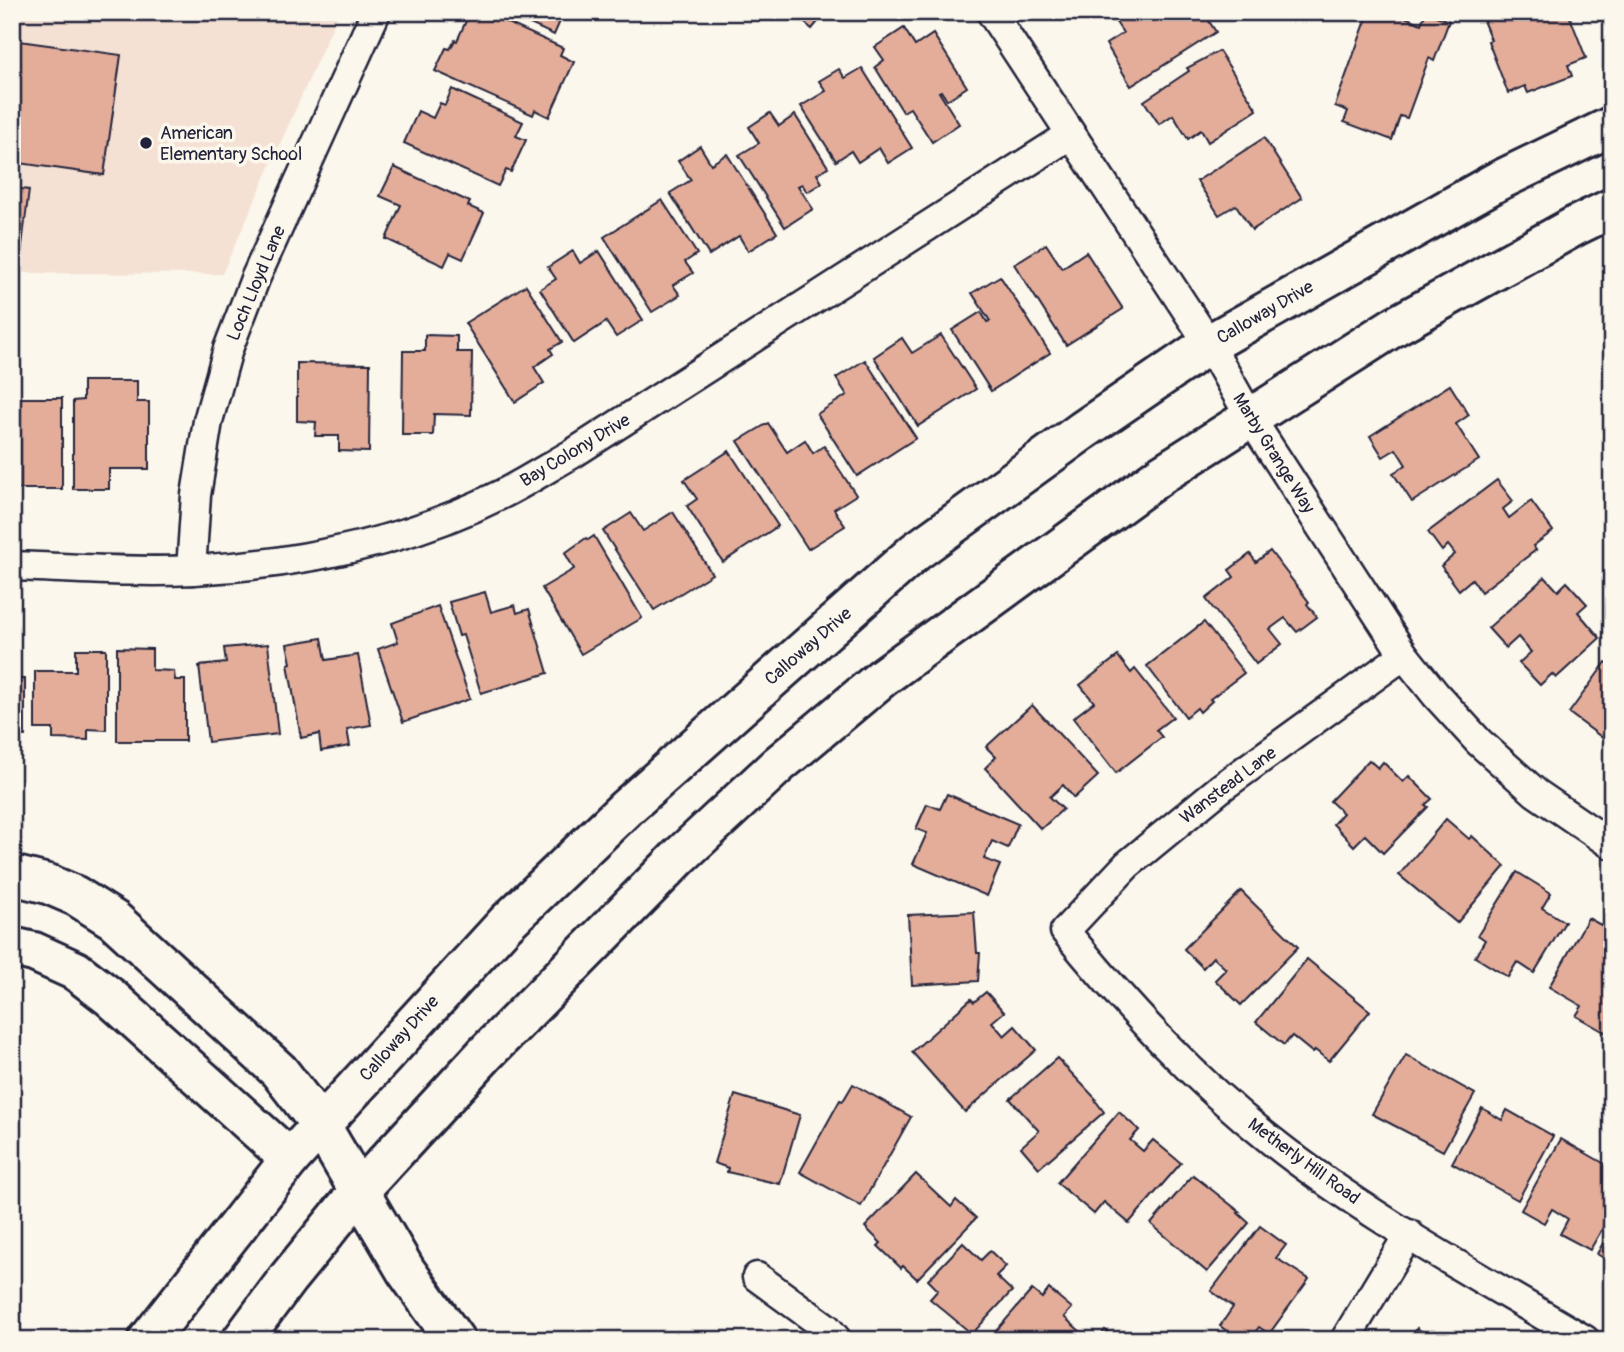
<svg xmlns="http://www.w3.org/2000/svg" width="1624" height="1352" font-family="Pangolin,sans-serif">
	<rect width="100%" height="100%" fill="#fbf7ec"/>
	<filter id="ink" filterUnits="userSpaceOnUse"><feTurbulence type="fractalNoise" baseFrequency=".0143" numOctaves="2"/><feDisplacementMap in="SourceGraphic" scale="14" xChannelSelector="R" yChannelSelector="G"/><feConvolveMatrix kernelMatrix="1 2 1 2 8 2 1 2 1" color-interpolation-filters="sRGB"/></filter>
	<g filter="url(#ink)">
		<path fill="#f4e1d3" d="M 12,12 L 339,12 L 222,274 L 12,273 Z"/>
		<g fill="#e3ad9a" stroke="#22223b" stroke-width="2">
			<path d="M 470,12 L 484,12 L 563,48 L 560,55 L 574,62 L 549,117 L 535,110 L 533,115 L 435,71 L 446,48 L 450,49 L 455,40 L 457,41 Z"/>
			<path d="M 504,12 L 564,12 L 554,35 Z"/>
			<path d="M 792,12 L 826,12 L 812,29 Z"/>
			<path d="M 1203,12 L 1216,32 L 1131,86 L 1106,44 L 1123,33 L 1110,13 Z"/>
			<path d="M 1369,12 L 1406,12 L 1405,17 L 1421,24 L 1426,12 L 1449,21 L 1434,61 L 1429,58 L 1407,118 L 1400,116 L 1392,140 L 1344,122 L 1348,111 L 1335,106 Z"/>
			<path d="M 1568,12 L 1586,58 L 1568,65 L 1572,76 L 1528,93 L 1525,86 L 1508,93 L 1488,41 L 1491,40 L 1480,13 Z"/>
			<path d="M 1591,12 L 1612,12 L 1612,21 Z"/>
			<path d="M 904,28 L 915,46 L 933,34 L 967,87 L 947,100 L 941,91 L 939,92 L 959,124 L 932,142 L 910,108 L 903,112 L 875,67 L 884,60 L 875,47 Z"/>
			<path d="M 12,40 L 121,55 L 104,175 L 12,162 Z"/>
			<path d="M 1219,51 L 1257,110 L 1208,142 L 1201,130 L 1188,139 L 1173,115 L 1159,124 L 1144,101 L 1189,71 L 1187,68 Z"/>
			<path d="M 862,68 L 912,148 L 888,163 L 879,148 L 858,162 L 851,151 L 836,161 L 801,106 L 826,91 L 819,81 L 839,69 L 845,78 Z"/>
			<path d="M 452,89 L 523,122 L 516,136 L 526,140 L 511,172 L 506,170 L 498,186 L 404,143 L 418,111 L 433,118 L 440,103 L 445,105 Z"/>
			<path d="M 770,113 L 779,126 L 795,115 L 828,167 L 817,174 L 822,183 L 807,192 L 802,184 L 798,186 L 813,209 L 785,227 L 739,155 L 759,143 L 749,127 Z"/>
			<path d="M 1264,138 L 1302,198 L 1252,230 L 1236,205 L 1219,215 L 1197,181 Z"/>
			<path d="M 700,146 L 711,164 L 727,154 L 777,233 L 748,251 L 739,236 L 709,255 L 670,193 L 691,180 L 678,161 Z"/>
			<path d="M 394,167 L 470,202 L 468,206 L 484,213 L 463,259 L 450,253 L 444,266 L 386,239 L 401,205 L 380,196 Z"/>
			<path d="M 12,188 L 29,190 L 21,253 L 12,252 Z"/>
			<path d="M 662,200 L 697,254 L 685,262 L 693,273 L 673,285 L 680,295 L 652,312 L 604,237 Z"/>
			<path d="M 1046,244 L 1062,268 L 1086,252 L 1123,309 L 1066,345 L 1014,264 Z"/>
			<path d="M 573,251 L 580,263 L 599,251 L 643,320 L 616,337 L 606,322 L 574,343 L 540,289 L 556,279 L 548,267 Z"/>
			<path d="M 1000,276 L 1050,353 L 991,391 L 952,330 L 981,312 L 987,322 L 990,321 L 972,293 Z"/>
			<path d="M 526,285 L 562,342 L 550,349 L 553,354 L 534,367 L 544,383 L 515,402 L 465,323 Z"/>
			<path d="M 425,335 L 457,336 L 457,352 L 472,352 L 471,415 L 434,414 L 433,435 L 402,435 L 403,351 L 425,351 Z"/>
			<path d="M 941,335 L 976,389 L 918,426 L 874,357 L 902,338 L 912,353 Z"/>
			<path d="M 865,360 L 916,438 L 857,476 L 817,414 L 847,395 L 836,378 Z"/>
			<path d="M 297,363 L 370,364 L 369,452 L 339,451 L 339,436 L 315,436 L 316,422 L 297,421 Z"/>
			<path d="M 83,381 L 137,381 L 137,402 L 149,402 L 149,469 L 109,469 L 109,489 L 73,489 L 73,401 L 83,400 Z"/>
			<path d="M 1450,385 L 1469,415 L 1456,424 L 1479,460 L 1412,502 L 1393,473 L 1406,465 L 1396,449 L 1383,457 L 1370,436 Z"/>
			<path d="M 12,398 L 62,398 L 62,489 L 14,489 Z"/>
			<path d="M 768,423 L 787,452 L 805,440 L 813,453 L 824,446 L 856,495 L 834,509 L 845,526 L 808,549 L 738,441 Z"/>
			<path d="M 729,451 L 778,526 L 723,562 L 687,506 L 697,499 L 684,480 Z"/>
			<path d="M 1497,480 L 1513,501 L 1503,509 L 1509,518 L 1531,501 L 1553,531 L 1533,546 L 1536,550 L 1481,592 L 1472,579 L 1459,590 L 1441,566 L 1455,554 L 1448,545 L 1442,551 L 1428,532 Z"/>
			<path d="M 673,512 L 712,574 L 654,610 L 603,531 L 631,513 L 643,531 Z"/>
			<path d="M 594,536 L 642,618 L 581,654 L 542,588 L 574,569 L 565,553 L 586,538 L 588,540 Z"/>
			<path d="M 1270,551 L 1309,602 L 1307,604 L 1317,617 L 1297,632 L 1285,618 L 1270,629 L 1282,644 L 1256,664 L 1206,599 L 1234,577 L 1229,570 L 1250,554 L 1256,562 Z"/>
			<path d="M 1545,577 L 1558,591 L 1567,582 L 1587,604 L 1578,612 L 1600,638 L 1556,678 L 1552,674 L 1540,685 L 1519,663 L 1531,652 L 1518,637 L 1506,648 L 1488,628 Z"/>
			<path d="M 485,592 L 491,612 L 515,605 L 517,613 L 529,609 L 548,673 L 481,693 L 463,635 L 459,636 L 449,602 Z"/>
			<path d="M 438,606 L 470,699 L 403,722 L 378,649 L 398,642 L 392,623 Z"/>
			<path d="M 1204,622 L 1244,673 L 1210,699 L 1212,701 L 1200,712 L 1197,708 L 1186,717 L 1147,666 Z"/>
			<path d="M 322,638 L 326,660 L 358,655 L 371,725 L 347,729 L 350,746 L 321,751 L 319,734 L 301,738 L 288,664 L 291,663 L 287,644 Z"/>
			<path d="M 268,644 L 278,734 L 208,742 L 199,666 L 226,663 L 224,648 Z"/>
			<path d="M 117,648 L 152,649 L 152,670 L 174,671 L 175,680 L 185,680 L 185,741 L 117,741 Z"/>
			<path d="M 76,649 L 106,649 L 106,730 L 88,729 L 88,740 L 53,739 L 53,729 L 35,729 L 35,671 L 76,671 Z"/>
			<path d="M 1118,656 L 1131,673 L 1135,669 L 1173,717 L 1156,730 L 1162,737 L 1116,773 L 1073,718 L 1094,702 L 1080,685 Z"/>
			<path d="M 12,659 L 13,679 L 25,679 L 25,736 L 12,735 Z"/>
			<path d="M 1606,662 L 1612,666 L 1612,745 L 1569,713 Z"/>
			<path d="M 1032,705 L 1098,776 L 1074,798 L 1063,785 L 1050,797 L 1063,809 L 1041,829 L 985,768 L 996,757 L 986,747 Z"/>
			<path d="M 1369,760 L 1378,768 L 1383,762 L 1403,782 L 1409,776 L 1432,799 L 1425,805 L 1428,807 L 1383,853 L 1365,835 L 1354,846 L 1333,824 L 1343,813 L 1330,801 Z"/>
			<path d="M 947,794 L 1018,824 L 1008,848 L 992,841 L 984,859 L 1000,865 L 987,896 L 913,864 L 927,833 L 916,829 L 927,804 L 940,809 Z"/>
			<path d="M 1446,819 L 1469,839 L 1472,836 L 1505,866 L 1457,923 L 1399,875 Z"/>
			<path d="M 1517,872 L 1551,893 L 1542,908 L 1565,922 L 1534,973 L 1517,962 L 1508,977 L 1475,957 L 1485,940 L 1478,935 Z"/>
			<path d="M 1241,891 L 1298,947 L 1241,1005 L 1215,980 L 1226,969 L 1213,957 L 1203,968 L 1184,949 Z"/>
			<path d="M 974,912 L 977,953 L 980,953 L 978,981 L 912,985 L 908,915 Z"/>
			<path d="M 1588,918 L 1612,931 L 1612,1023 L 1606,1033 L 1576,1016 L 1582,1006 L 1549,987 Z"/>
			<path d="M 1307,959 L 1370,1011 L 1329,1061 L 1315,1050 L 1313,1053 L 1292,1036 L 1284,1045 L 1256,1022 Z"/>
			<path d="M 986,992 L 1004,1012 L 992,1022 L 1004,1036 L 1015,1026 L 1036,1050 L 965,1112 L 912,1052 L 971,999 L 974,1002 Z"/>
			<path d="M 1406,1055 L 1475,1094 L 1443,1151 L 1372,1114 Z"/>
			<path d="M 1057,1058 L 1096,1099 L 1095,1100 L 1104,1112 L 1039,1168 L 1021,1147 L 1039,1131 L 1010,1099 Z"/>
			<path d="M 853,1084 L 911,1117 L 861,1206 L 800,1172 L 840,1100 L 843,1101 Z"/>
			<path d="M 735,1095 L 800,1115 L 780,1184 L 727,1172 L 728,1168 L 714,1163 Z"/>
			<path d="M 1482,1108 L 1502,1120 L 1507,1110 L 1553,1136 L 1518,1200 L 1452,1163 Z"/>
			<path d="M 1119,1112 L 1139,1130 L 1130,1140 L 1143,1151 L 1153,1140 L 1181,1163 L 1129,1223 L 1104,1202 L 1094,1214 L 1057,1183 Z"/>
			<path d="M 1561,1139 L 1612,1168 L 1612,1212 L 1590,1250 L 1560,1234 L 1568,1219 L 1552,1209 L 1544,1223 L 1521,1210 Z"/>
			<path d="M 916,1174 L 951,1207 L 956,1200 L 976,1218 L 917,1279 L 903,1266 L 901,1268 L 878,1246 L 881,1243 L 865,1227 Z"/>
			<path d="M 1193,1175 L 1240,1212 L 1238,1213 L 1249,1223 L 1207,1272 L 1151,1224 Z"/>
			<path d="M 1260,1226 L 1286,1245 L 1276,1258 L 1309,1279 L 1269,1334 L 1259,1327 L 1249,1340 L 1239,1340 L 1220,1326 L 1233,1307 L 1211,1291 Z"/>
			<path d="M 1612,1227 L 1612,1263 L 1597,1254 Z"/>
			<path d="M 963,1243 L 981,1260 L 990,1251 L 1006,1266 L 996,1276 L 1012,1291 L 972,1334 L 930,1299 L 938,1290 L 928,1280 Z"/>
			<path d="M 1049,1289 L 1072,1308 L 1064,1317 L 1090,1340 L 989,1339 L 1032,1290 L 1042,1298 Z"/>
			<path d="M 1417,1328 L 1434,1340 L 1410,1340 Z"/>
			<path d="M 1105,1330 L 1119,1340 L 1098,1340 Z"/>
		</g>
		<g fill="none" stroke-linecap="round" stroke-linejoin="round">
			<defs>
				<g id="street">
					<path d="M 991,12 L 1209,344 L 1251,419 L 1404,655 L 1436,695 L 1479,742 L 1536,793 L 1612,845"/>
					<path d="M 12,566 C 72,568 134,573 194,570 C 300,564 407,542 502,494 C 526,482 549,467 572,454 L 1070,135"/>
					<path d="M 191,570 L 196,495 L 208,421 L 228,349 L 255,279 L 376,12"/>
					<path d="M 1404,655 L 1222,787 L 1127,865 L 1065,931 C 1128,1008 1194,1080 1273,1142 C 1369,1218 1480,1277 1585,1340"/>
					<path d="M 757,1277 L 827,1328 L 837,1340"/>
					<path d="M 1345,1340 L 1409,1234"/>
				</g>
				<g id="secondary">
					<path d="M 148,1340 L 290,1159 L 506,923 L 626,808 L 915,552 L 1082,431 L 1209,344 L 1496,182 L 1612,126"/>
					<path d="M 242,1340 L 288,1278 L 360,1190 L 486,1053 L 680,856 L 779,764 L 883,677 L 1162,474 L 1395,326 L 1575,226 L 1612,208"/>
				</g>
				<g id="highway">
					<path d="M 12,875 L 48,884 L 76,896 L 114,920 L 279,1071 L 320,1124 L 406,1271 L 455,1340"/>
					<path d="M 12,947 L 34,952 L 76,971 L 110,997 L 290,1159"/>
				</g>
			</defs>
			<use href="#street" stroke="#22223b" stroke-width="33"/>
			<use href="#secondary" stroke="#22223b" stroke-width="44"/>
			<use href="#highway" stroke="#22223b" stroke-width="44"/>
			<use href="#street" stroke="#fbf7ec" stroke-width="28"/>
			<use href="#secondary" stroke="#fbf7ec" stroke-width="38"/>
			<use href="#highway" stroke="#fbf7ec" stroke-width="38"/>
		</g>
	</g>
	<circle fill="#22223b" stroke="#fbf7ec" stroke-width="2.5" cx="146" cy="143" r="7"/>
	<g text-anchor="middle" stroke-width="7" stroke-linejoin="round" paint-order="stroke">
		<g font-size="18" fill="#22223b" stroke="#fbf7ec" text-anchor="start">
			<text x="160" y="139">American<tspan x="160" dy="21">Elementary School</tspan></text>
		</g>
		<g font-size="18" fill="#22223b" stroke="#fbf7ec">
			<text transform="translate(256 283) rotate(-67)" y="6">Loch Lloyd Lane</text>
			<text transform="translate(1265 312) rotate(-30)" y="6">Calloway Drive</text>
			<text transform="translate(575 450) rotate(-31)" y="6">Bay Colony Drive</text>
			<text transform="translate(1274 453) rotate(58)" y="6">Marby Grange Way</text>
			<text transform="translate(808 646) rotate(-41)" y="6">Calloway Drive</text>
			<text transform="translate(1228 785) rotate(-37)" y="6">Wanstead Lane</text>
			<text transform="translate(399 1038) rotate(-48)" y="6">Calloway Drive</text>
			<text transform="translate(1304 1161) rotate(36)" y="6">Metherly Hill Road</text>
		</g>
	</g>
	<rect width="1624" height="1352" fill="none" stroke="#fbf7ec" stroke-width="42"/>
	<rect x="21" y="21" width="1582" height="1310" fill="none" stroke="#22223b" stroke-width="2.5" filter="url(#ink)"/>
</svg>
